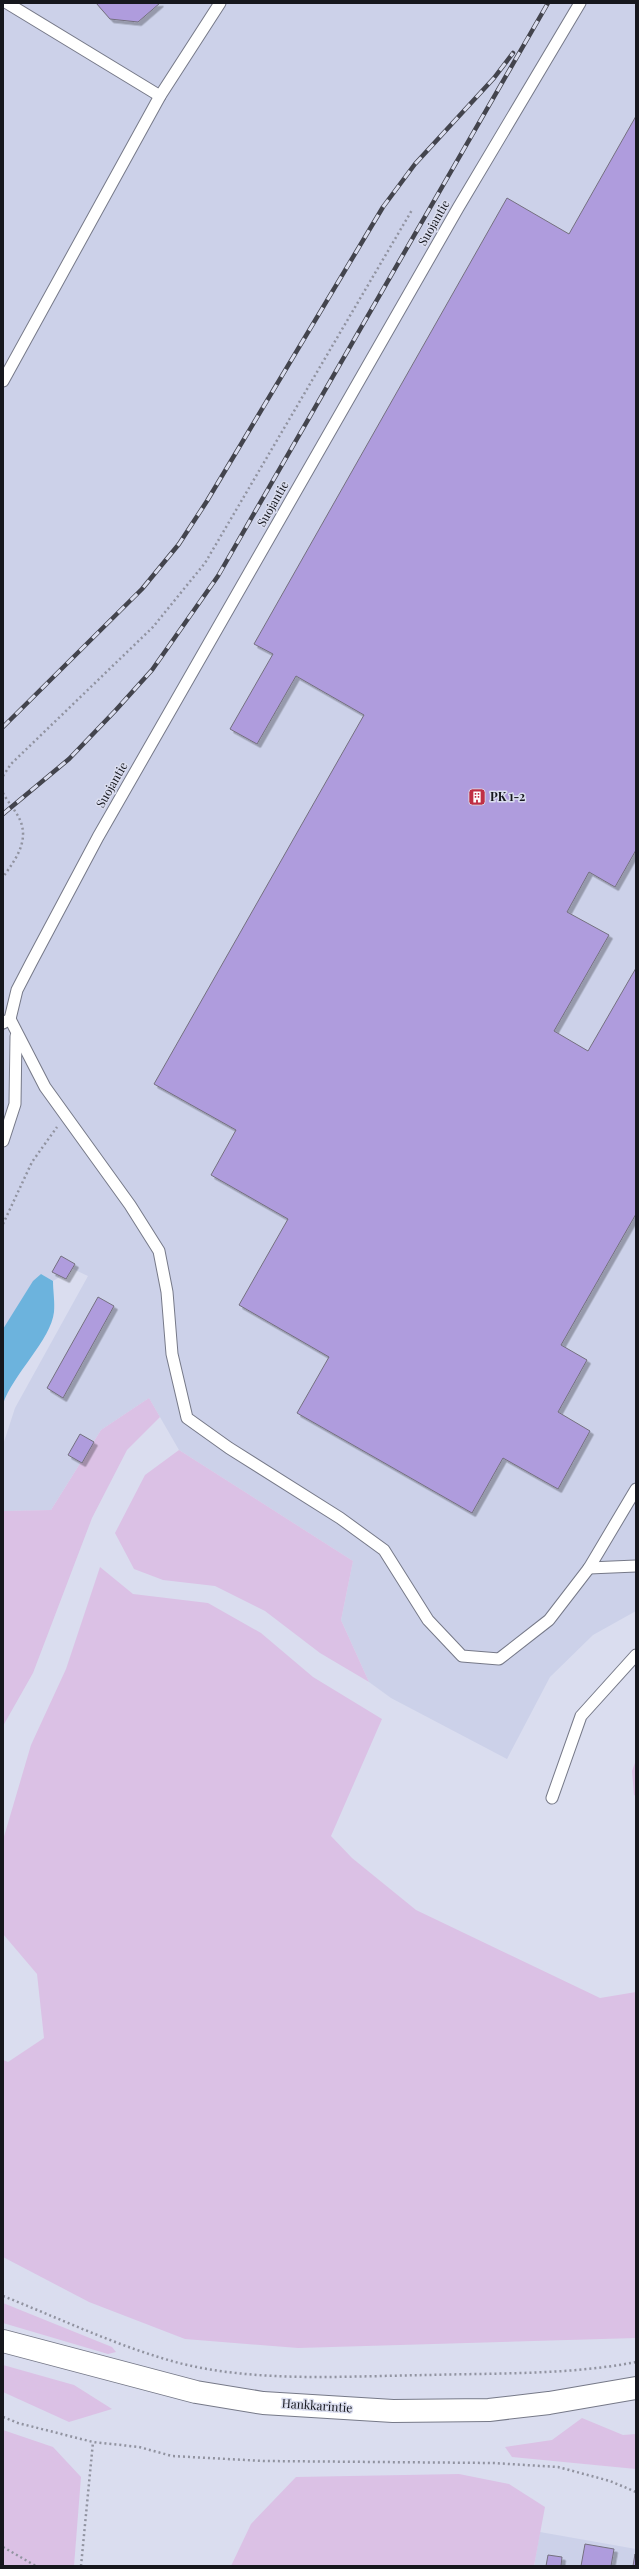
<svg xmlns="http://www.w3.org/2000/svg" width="639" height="2569" font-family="'Playfair Display',serif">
	<defs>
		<filter id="shadow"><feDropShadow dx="3.5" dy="3.5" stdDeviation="0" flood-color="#0004"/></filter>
	</defs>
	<rect width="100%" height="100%" fill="#daddef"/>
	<g fill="#ccd1e9">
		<path d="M 3,3 L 636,3 L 636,1611 L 593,1635 L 550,1677 L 507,1759 L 391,1698 L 369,1682 L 341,1620 L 353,1561 L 179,1450 L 149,1398 L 101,1430 L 51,1510 L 3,1511 L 3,1445 L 15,1408 L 88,1276 L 73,1269 L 53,1281 L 41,1274 L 3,1329 Z"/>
		<path d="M 540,2532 L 636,2549 L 636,2566 L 534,2566 Z"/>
	</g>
	<g fill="#dbc1e5">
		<path d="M 149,1398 L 160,1417 L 127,1450 L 92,1518 L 33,1673 L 3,1726 L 3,1511 L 51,1510 L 101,1430 Z"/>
		<path d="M 179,1450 L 353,1561 L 341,1620 L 369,1682 L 320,1653 L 265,1611 L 215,1586 L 163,1580 L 134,1569 L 115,1533 L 145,1475 Z"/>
		<path d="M 100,1567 L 133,1594 L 208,1603 L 261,1633 L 313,1677 L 382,1719 L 331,1836 L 352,1858 L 416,1910 L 600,1998 L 636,1992 L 636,2338 L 298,2348 L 185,2339 L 89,2302 L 3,2257 L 3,2060 L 8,2062 L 44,2038 L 37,1974 L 3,1934 L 3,1840 L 31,1745 L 66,1669 Z"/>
		<path d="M 636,1760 L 636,1796 L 634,1795 L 632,1771 Z"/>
		<path d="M 3,2303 L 112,2347 L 116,2352 L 108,2354 L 3,2323 Z"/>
		<path d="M 3,2365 L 74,2385 L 112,2409 L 69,2422 L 3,2392 Z"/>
		<path d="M 582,2418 L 623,2435 L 636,2434 L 636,2469 L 512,2457 L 505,2447 L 552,2440 Z"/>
		<path d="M 3,2430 L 53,2447 L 81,2477 L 74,2566 L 3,2566 Z"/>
		<path d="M 459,2474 L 509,2484 L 545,2507 L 534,2566 L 231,2566 L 251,2524 L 296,2477 Z"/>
	</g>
	<path fill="#6cb3dd" d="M 41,1274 L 53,1281 C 53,1291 55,1302 54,1312 C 51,1340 13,1374 3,1404 L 3,1329 L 33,1281 Z"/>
	<g fill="#af9cdd" stroke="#74707f" filter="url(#shadow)">
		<path d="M 96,3 L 160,3 L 138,22 L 110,19 Z"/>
		<path d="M 636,116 L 636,850 L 615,887 L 589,872 L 567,912 L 609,935 L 554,1031 L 588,1051 L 636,968 L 636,1214 L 561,1345 L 587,1360 L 558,1412 L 590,1431 L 558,1489 L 503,1458 L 472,1513 L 297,1413 L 329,1357 L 239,1305 L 288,1219 L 211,1175 L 236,1130 L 154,1084 L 364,715 L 296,676 L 257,744 L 230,729 L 273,654 L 254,644 L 507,198 L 569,234 Z"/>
		<path d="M 61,1256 L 75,1264 L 66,1279 L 52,1272 Z"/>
		<path d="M 98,1297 L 114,1306 L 63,1398 L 47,1388 Z"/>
		<path d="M 80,1434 L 94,1442 L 82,1463 L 68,1455 Z"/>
		<path d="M 585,2544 L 614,2549 L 611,2566 L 581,2566 Z"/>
		<path d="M 635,2554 L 636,2566 L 633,2566 Z"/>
		<path d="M 548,2555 L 562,2557 L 561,2566 L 546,2566 Z"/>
	</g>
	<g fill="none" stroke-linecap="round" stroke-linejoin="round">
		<defs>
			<g id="service">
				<path d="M 7,3 L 160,96"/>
				<path d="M 3,381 L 160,96 L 220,3"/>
				<path d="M 10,1019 L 45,1087 L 130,1205 L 159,1251 L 167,1292 L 172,1354 L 187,1418 L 229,1448 L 340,1518 L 384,1550 L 428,1620 L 462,1656 L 499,1659 L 549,1620 L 589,1568 L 636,1489"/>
				<path d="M 3,1023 L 10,1019 L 17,990 L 31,963 L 98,837 L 458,208 L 580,3"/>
				<path d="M 3,1141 L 15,1104 L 16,1036"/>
				<path d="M 589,1568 L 636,1566"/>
				<path d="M 552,1798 L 581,1716 L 636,1655"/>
			</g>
			<path id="secondary" d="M 3,2341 L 196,2392 L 263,2403 L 393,2411 L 489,2410 L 549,2403 L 636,2388"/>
		</defs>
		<use href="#service" stroke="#767988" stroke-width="13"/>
		<use href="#secondary" stroke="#767988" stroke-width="24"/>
		<g stroke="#9193a0" stroke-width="2.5" stroke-dasharray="2 3" stroke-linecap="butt">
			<path d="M 3,776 L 11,764 L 153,627 L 205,563 L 412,210"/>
			<path d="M 3,793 C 8,803 20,815 22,826 C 27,845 13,863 3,877"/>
			<path d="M 3,1224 L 32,1162 L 57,1127"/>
			<path d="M 3,2296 C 61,2319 119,2347 179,2363 C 258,2383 348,2376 429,2375 C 497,2373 569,2375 636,2362"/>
			<path d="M 3,2417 L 18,2423 L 93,2442 L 139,2447 L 172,2456 L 264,2461 L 493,2463 L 558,2467 L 610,2481 L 636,2492"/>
			<path d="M 3,2547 L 36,2566"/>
			<path d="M 81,2566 L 93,2442"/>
		</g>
		<use href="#service" stroke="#fff" stroke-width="11"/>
		<use href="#secondary" stroke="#fff" stroke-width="22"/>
		<defs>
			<g id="rail">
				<path d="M 3,727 L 142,589 L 179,544 L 207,501 L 383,207 L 415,164 L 494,78 L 513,53"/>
				<path d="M 3,814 L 69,759 L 115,711 L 152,670 L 218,576 L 548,3"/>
			</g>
		</defs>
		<use href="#rail" stroke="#43444d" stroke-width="4.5"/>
		<use href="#rail" stroke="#daddef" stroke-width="3" stroke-dasharray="9" stroke-linecap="butt"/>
	</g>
	<defs>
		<symbol id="building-square" viewBox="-11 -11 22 22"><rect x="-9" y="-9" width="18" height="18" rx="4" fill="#c02f44" stroke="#daddef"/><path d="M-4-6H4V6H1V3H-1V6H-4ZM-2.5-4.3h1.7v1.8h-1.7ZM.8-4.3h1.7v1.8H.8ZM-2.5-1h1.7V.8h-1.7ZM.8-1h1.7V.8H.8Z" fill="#fff"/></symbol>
	</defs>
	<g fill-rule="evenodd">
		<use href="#building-square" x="467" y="787" width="20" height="20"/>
	</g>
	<g text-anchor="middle" stroke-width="3" stroke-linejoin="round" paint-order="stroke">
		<g font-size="12" fill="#16171d" stroke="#daddef">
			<text transform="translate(434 223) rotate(-60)" y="4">Suojantie</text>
			<text transform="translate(273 504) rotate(-60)" y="4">Suojantie</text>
			<text transform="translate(112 785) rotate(-60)" y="4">Suojantie</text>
			<text transform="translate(317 2406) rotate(4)" y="4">Hankkarintie</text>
		</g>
		<g font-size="12" font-weight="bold" fill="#16171d" stroke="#daddef" text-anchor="start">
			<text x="490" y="801">PK 1-2</text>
		</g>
	</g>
	<rect width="639" height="2569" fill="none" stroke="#16171d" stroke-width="8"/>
</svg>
